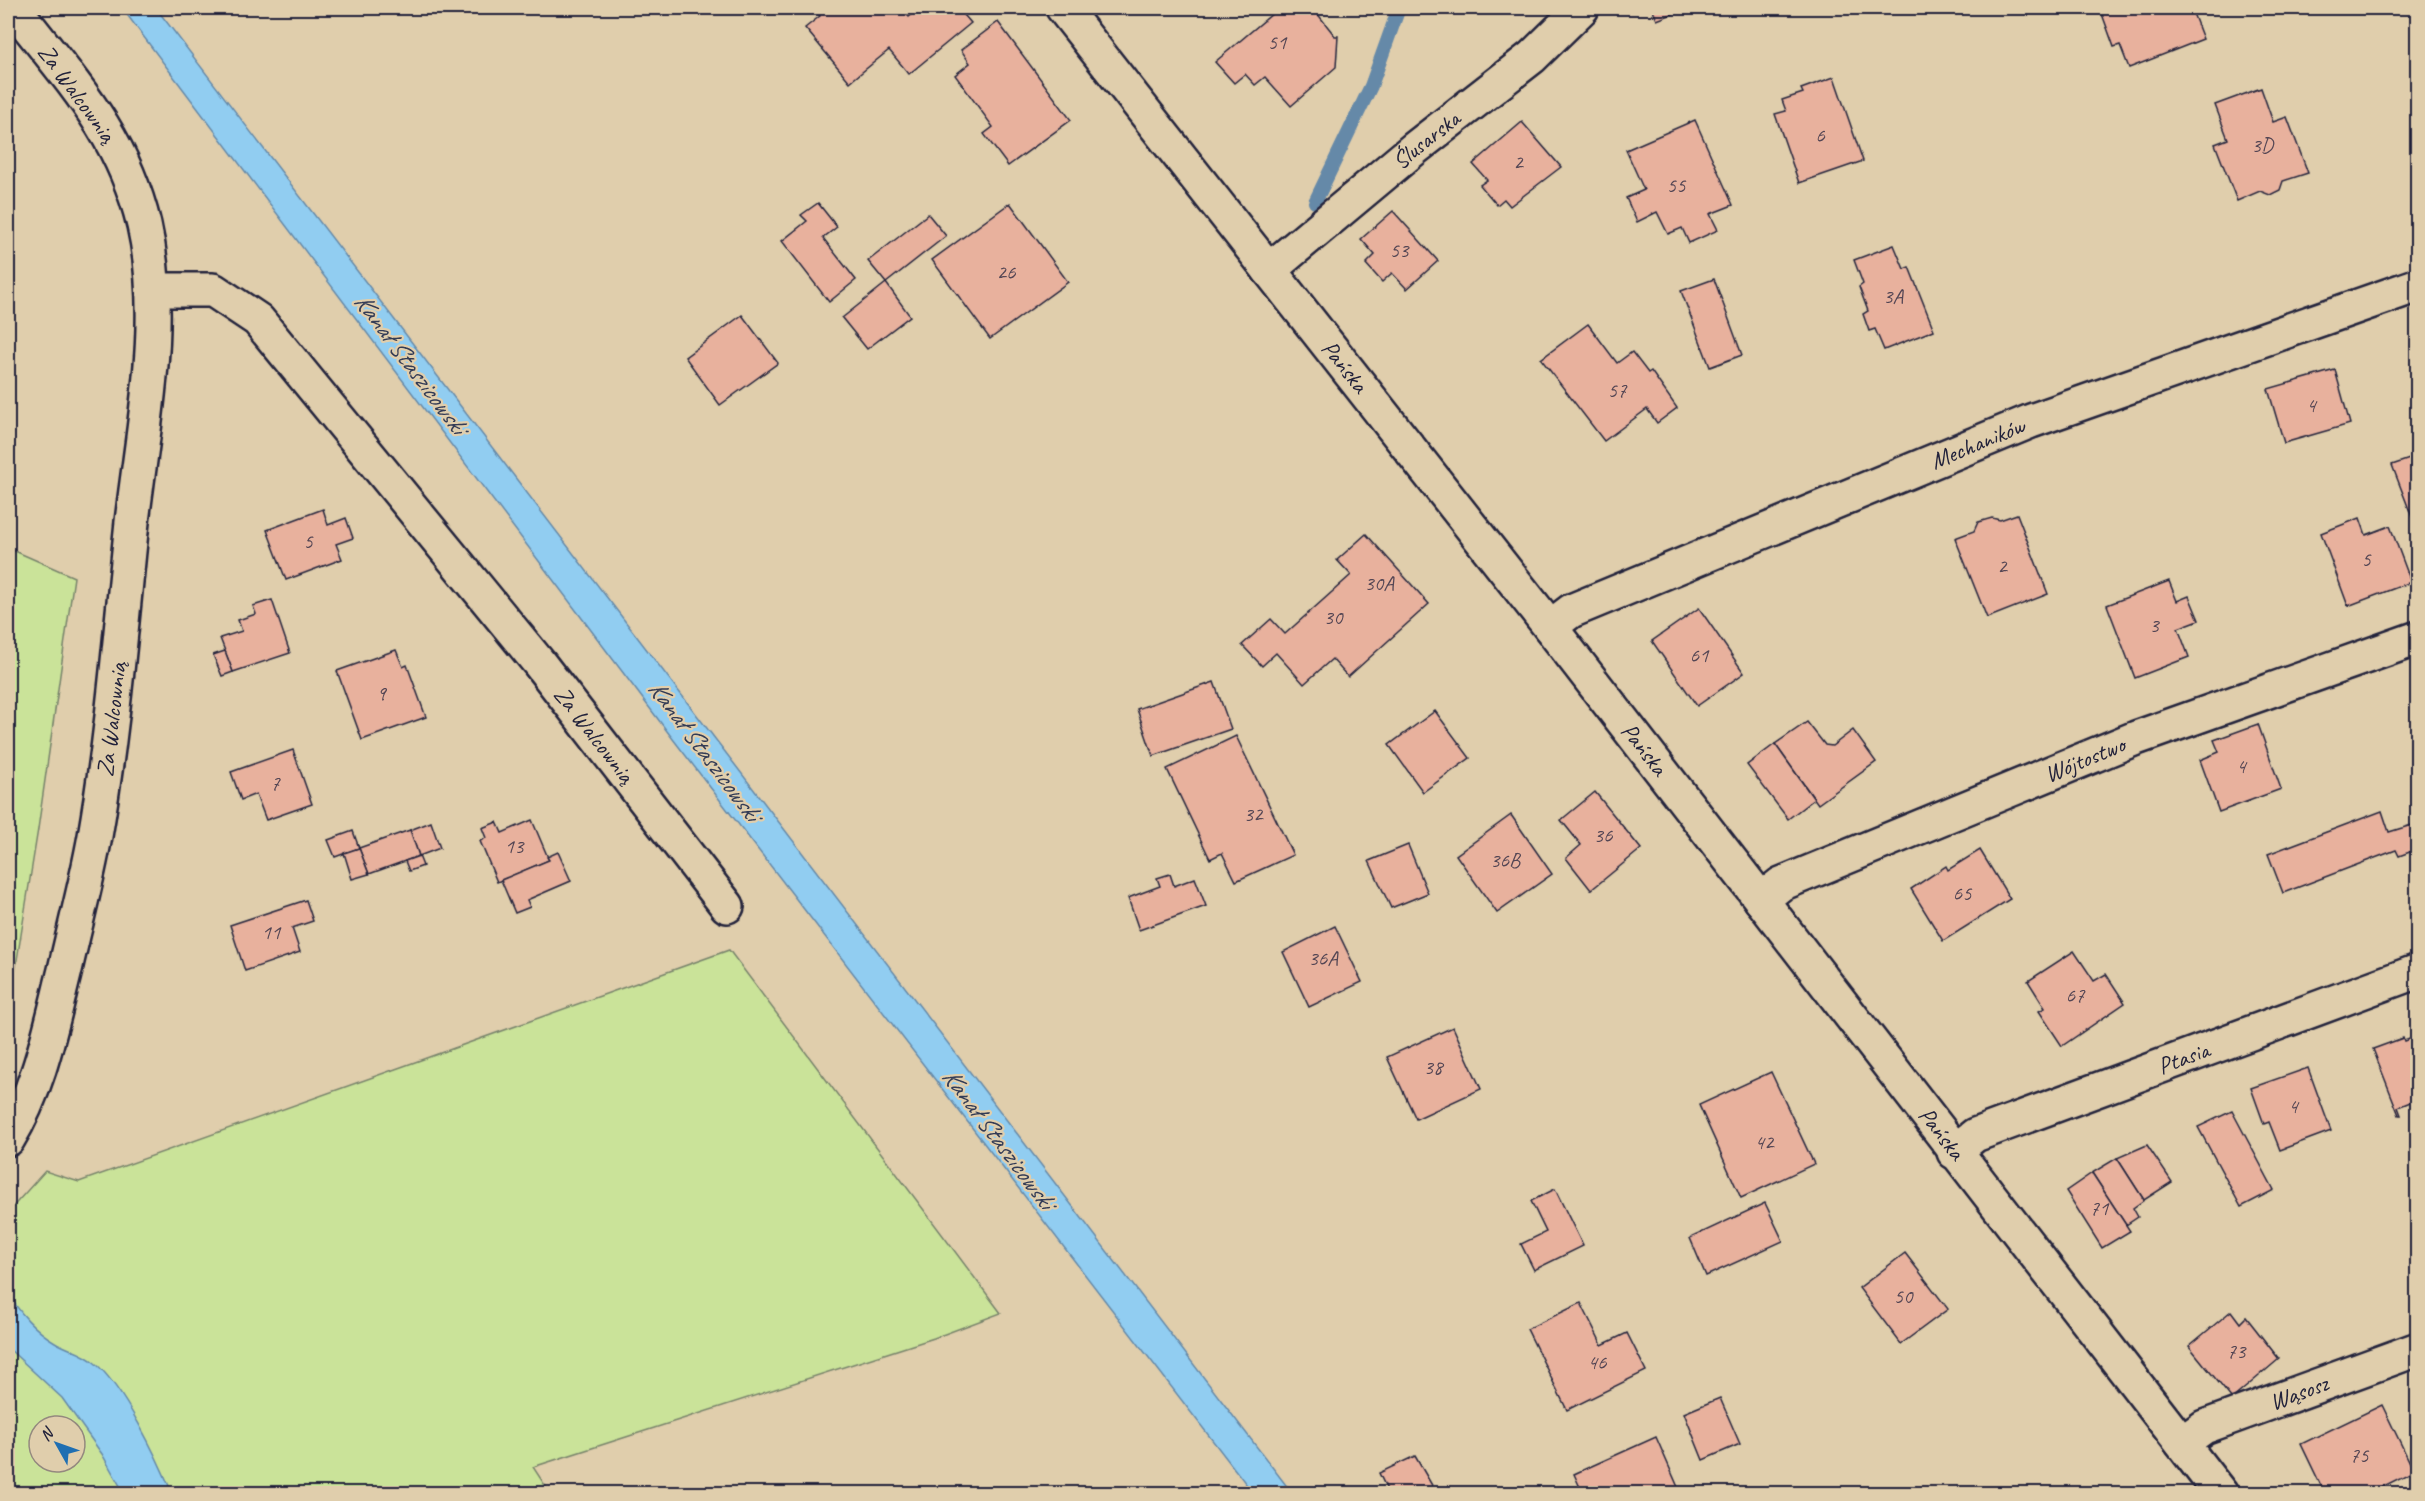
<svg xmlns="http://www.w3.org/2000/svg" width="2425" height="1501" font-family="Caveat,sans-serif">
	<rect width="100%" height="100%" fill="#e0ceac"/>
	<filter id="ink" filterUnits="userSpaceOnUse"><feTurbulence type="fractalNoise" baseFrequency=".0167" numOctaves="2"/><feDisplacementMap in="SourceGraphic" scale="12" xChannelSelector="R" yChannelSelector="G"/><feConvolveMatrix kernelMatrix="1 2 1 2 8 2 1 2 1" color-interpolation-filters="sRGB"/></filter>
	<g filter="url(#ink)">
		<g fill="#cae399" stroke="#76826a" stroke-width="1.5" fill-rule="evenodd">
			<path d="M 8,548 L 74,577 L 38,829 L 8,1016 Z"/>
			<path d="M 729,950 L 1001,1313 L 934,1338 L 533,1467 L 550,1493 L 8,1494 L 8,1212 L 45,1171 L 79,1182 ZM 39,1426 L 75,1426 L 75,1462 L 39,1462 Z"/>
		</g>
		<g fill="#91cdf1" stroke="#6589a8" stroke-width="1.5">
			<path d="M 122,8 L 156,8 L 1292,1493 L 1253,1493 L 673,739 Z"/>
			<path d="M 8,1292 C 18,1312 36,1331 55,1342 C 68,1350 83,1352 95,1363 C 124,1388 157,1457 172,1493 L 124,1493 L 102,1454 L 62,1398 L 8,1348 Z"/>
		</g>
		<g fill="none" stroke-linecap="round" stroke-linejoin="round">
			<path stroke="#6589a8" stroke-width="14" d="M 1315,202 L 1371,86 L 1399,8"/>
		</g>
		<g fill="#e8b19d" stroke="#22223b" stroke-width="1.5">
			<path d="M 813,8 L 901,8 L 909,17 L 920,8 L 958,8 L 971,23 L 909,74 L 889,50 L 850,82 L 805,28 L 820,16 Z"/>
			<path d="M 1279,8 L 1313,8 L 1335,36 L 1338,36 L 1336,67 L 1291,106 L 1265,77 L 1255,85 L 1245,74 L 1234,83 L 1215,62 Z"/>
			<path d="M 1652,8 L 1684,8 L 1685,9 L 1657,20 Z"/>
			<path d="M 2120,8 L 2191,8 L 2203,39 L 2129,68 L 2120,45 L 2114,47 L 2102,14 Z"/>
			<path d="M 998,22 L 1071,120 L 1008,166 L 984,134 L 993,127 L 955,75 L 970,63 L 961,50 Z"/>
			<path d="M 1834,77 L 1863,161 L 1799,183 L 1775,114 L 1786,111 L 1782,100 L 1803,93 L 1801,89 Z"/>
			<path d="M 2261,88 L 2273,122 L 2287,117 L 2308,173 L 2283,181 L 2280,190 L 2270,195 L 2260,191 L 2237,201 L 2215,144 L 2228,139 L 2215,105 Z"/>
			<path d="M 1695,120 L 1733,205 L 1710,214 L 1718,230 L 1689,243 L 1682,228 L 1668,234 L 1657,212 L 1637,222 L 1626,198 L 1644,190 L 1626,150 Z"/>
			<path d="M 1522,122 L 1561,167 L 1510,206 L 1504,199 L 1497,205 L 1480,185 L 1487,180 L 1473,164 Z"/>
			<path d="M 818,203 L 837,227 L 823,238 L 856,280 L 829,302 L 782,241 L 807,221 L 801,215 Z"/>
			<path d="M 1010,203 L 1068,282 L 990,339 L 932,260 Z"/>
			<path d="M 1393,211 L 1438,261 L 1407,289 L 1392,273 L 1382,282 L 1366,264 L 1375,255 L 1361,239 Z"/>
			<path d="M 928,214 L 946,236 L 886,283 L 868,261 Z"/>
			<path d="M 1894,245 L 1904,269 L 1909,267 L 1934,330 L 1884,350 L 1875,329 L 1869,331 L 1863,314 L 1868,311 L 1859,287 L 1863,284 L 1854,260 Z"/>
			<path d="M 1714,279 L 1742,355 L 1710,367 L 1681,291 Z"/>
			<path d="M 886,283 L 910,316 L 867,349 L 842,318 Z"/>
			<path d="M 742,315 L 778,363 L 720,405 L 685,357 Z"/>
			<path d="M 1588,324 L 1617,363 L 1632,352 L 1648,373 L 1651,371 L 1677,408 L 1657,423 L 1647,409 L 1604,441 L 1541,359 Z"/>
			<path d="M 2335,370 L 2350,424 L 2284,443 L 2268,389 Z"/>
			<path d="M 2418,456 L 2418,514 L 2412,517 L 2392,465 Z"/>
			<path d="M 323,509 L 328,525 L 346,518 L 353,538 L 336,544 L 342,559 L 286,580 L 267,530 Z"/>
			<path d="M 2017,514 L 2048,594 L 1987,618 L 1955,538 L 1974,531 L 1978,522 L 1992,518 L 2000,520 Z"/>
			<path d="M 2360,518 L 2366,535 L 2390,526 L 2411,582 L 2348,606 L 2321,533 Z"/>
			<path d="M 1366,534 L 1429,604 L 1348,677 L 1332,659 L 1304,684 L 1276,653 L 1262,666 L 1242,645 L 1271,619 L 1285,634 L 1351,575 L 1337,560 Z"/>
			<path d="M 2169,581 L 2177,601 L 2189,596 L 2199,620 L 2178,628 L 2189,657 L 2135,678 L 2107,605 Z"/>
			<path d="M 272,600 L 290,653 L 233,672 L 220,638 L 242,631 L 238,620 L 256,614 L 253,606 Z"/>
			<path d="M 1699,608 L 1744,673 L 1697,706 L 1652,641 Z"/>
			<path d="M 396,650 L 403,667 L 407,665 L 426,717 L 362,740 L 337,671 Z"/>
			<path d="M 225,651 L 233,672 L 222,676 L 213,655 Z"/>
			<path d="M 1214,682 L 1231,729 L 1153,756 L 1137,709 Z"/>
			<path d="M 1435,711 L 1470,758 L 1423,792 L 1389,745 Z"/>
			<path d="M 1807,722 L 1825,745 L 1832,746 L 1853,730 L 1876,762 L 1818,804 L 1775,744 Z"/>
			<path d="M 2258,724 L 2281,789 L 2219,812 L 2200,760 L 2219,752 L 2214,740 Z"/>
			<path d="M 1236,736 L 1293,855 L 1236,881 L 1222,853 L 1210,859 L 1167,769 Z"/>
			<path d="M 1775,744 L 1814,799 L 1788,819 L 1747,765 Z"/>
			<path d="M 293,750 L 312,804 L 266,820 L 256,794 L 241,800 L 231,772 Z"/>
			<path d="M 1595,792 L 1641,849 L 1591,890 L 1566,858 L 1581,845 L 1561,820 Z"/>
			<path d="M 2382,811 L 2389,832 L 2418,823 L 2418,849 L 2399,856 L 2396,850 L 2283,893 L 2268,854 Z"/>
			<path d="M 1511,815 L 1552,874 L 1497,913 L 1456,855 Z"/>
			<path d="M 532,820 L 549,860 L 497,882 L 480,841 L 486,838 L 482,828 L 497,822 L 502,833 Z"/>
			<path d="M 431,822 L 440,848 L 419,856 L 410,830 Z"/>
			<path d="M 410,830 L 419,856 L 369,874 L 359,848 Z"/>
			<path d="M 353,831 L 359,848 L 335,857 L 328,840 Z"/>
			<path d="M 1408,845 L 1428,893 L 1391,908 L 1369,861 Z"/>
			<path d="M 359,848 L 369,874 L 352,879 L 344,853 Z"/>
			<path d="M 1980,850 L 2010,899 L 1943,941 L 1911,889 L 1946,866 L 1948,870 Z"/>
			<path d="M 558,852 L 571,881 L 527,900 L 530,907 L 515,913 L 501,880 L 549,860 L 547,857 Z"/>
			<path d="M 419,856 L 423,866 L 409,871 L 405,861 Z"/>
			<path d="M 1170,874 L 1174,886 L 1195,878 L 1206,906 L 1139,930 L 1128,898 L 1160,886 L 1157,878 Z"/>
			<path d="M 306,900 L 313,921 L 292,928 L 300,952 L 245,971 L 230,925 Z"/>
			<path d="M 1335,926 L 1362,982 L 1309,1007 L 1283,952 Z"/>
			<path d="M 2074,951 L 2094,981 L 2106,974 L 2125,1003 L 2062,1046 L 2039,1011 L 2045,1008 L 2028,981 Z"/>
			<path d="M 1453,1027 L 1481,1089 L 1416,1119 L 1387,1057 Z"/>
			<path d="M 2418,1036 L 2418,1099 L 2398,1107 L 2401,1115 L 2399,1115 L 2373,1049 L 2403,1038 L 2404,1041 Z"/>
			<path d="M 2308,1068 L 2331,1131 L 2280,1150 L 2269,1122 L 2264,1124 L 2251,1088 Z"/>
			<path d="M 1771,1072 L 1814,1164 L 1741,1198 L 1699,1105 Z"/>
			<path d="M 2232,1111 L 2274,1190 L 2241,1207 L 2198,1127 Z"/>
			<path d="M 2147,1145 L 2172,1182 L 2144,1200 L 2117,1158 Z"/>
			<path d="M 2117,1158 L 2144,1200 L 2133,1208 L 2138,1217 L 2126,1225 L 2092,1173 Z"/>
			<path d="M 2092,1173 L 2130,1231 L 2102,1248 L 2066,1191 Z"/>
			<path d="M 1555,1189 L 1583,1246 L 1534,1270 L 1521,1244 L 1546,1232 L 1531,1201 Z"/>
			<path d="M 1765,1203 L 1783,1241 L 1706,1276 L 1690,1238 Z"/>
			<path d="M 1905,1253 L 1948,1309 L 1901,1344 L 1859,1288 Z"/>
			<path d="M 1581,1303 L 1602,1345 L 1627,1333 L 1646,1371 L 1567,1410 L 1527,1329 Z"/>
			<path d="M 2231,1311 L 2240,1323 L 2246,1317 L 2279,1359 L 2232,1399 L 2189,1346 Z"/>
			<path d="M 1720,1398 L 1740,1444 L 1703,1460 L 1684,1413 Z"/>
			<path d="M 2382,1405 L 2414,1471 L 2368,1494 L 2325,1494 L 2301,1444 Z"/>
			<path d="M 1656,1437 L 1681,1494 L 1583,1494 L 1574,1474 Z"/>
			<path d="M 1415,1456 L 1437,1494 L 1389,1494 L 1379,1473 Z"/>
		</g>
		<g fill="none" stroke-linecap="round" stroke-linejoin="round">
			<defs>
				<g id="minor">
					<path id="s1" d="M 1063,8 L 1550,627 L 2221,1494"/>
					<path id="s2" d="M 1269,270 L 1414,149 L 1532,57 L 1582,8"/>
					<path id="s3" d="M 153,290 L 213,290 L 258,320 L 539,663 L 727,906"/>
					<path id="s4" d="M 1550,627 L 1571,611 L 2031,421 L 2418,285"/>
					<path id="s5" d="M 1761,900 L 1781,884 L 2136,738 L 2418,638"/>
					<path id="s6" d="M 1954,1152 L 1975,1135 L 2418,971"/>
					<path id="s7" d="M 2182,1443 L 2204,1427 L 2418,1349"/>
				</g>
				<g id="secondary">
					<path id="s8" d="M 8,1139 C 39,1089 51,1026 65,970 C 75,925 87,881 95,836 C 113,732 121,627 132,522 C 143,426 166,321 144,225 C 122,133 70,80 14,8"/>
				</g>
			</defs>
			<use href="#minor" stroke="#22223b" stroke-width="38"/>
			<use href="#secondary" stroke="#22223b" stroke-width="38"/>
			<use href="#minor" stroke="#e0ceac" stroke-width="33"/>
			<use href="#secondary" stroke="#e0ceac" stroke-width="33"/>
		</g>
	</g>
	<g text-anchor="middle" stroke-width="4.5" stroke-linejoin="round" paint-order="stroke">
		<g font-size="21" fill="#544654">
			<text x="1277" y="49">51</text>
			<text x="1820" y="142">6</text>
			<text x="2262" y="152">3D</text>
			<text x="1518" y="169">2</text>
			<text x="1676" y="192">55</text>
			<text x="1399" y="257">53</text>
			<text x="1006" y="279">26</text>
			<text x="1893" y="303">3A</text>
			<text x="1617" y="397">57</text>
			<text x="2311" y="412">4</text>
			<text x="308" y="548">5</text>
			<text x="2366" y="566">5</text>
			<text x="2002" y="573">2</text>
			<text x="1379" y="590">30A</text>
			<text x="1333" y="624">30</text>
			<text x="2154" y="632">3</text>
			<text x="1699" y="662">61</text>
			<text x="381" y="700">9</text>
			<text x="2241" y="773">4</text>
			<text x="275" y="790">7</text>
			<text x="1253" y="821">32</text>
			<text x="1603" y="842">36</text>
			<text x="514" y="853">13</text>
			<text x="1505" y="867">36B</text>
			<text x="1962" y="900">65</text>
			<text x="271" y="939">11</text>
			<text x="1323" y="965">36A</text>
			<text x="2075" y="1002">67</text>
			<text x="1433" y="1074">38</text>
			<text x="2293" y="1113">4</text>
			<text x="1764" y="1149">42</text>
			<text x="2099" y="1215">71</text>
			<text x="1903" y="1303">50</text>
			<text x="2236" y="1358">73</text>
			<text x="1597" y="1369">46</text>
			<text x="2359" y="1462">75</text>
		</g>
		<g font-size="24" fill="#22223b" stroke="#e0ceac">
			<text transform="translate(77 93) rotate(54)" y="8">Za Walcownią</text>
			<text dy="8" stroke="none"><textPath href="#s2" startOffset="204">Ślusarska</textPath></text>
			<text dy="8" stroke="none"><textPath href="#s1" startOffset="456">Pańska</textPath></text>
			<text dy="8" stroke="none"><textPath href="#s4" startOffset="466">Mechaników</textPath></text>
			<text dy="8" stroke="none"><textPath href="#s8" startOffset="434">Za Walcownią</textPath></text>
			<text dy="8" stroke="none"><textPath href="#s3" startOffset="648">Za Walcownią</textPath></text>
			<text dy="8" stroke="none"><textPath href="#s1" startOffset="942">Pańska</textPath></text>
			<text dy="8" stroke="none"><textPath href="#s5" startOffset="354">Wójtostwo</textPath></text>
			<text dy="8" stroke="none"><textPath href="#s6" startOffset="249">Ptasia</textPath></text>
			<text dy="8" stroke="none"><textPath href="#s1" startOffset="1428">Pańska</textPath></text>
			<text dy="8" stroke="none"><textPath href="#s7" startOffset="128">Wąsosz</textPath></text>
		</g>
		<g font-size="26" font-style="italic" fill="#333c56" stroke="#e0ceac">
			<text transform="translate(411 363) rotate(53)" y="9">Kanał Staszicowski</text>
			<text transform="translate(705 750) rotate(53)" y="9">Kanał Staszicowski</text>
			<text transform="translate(999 1138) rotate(53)" y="9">Kanał Staszicowski</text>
		</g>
	</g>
	<rect width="2425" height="1501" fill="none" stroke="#e0ceac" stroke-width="30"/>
	<rect x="15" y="15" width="2395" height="1471" fill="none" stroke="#22223b" stroke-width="2" filter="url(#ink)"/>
	<g transform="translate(57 1444) rotate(310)"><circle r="28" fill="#e0ceac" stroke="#94897f" stroke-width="1.5"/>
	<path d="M0-4.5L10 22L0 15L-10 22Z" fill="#1f6fb2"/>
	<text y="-9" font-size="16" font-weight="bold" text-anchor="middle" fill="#22223b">N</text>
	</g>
</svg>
